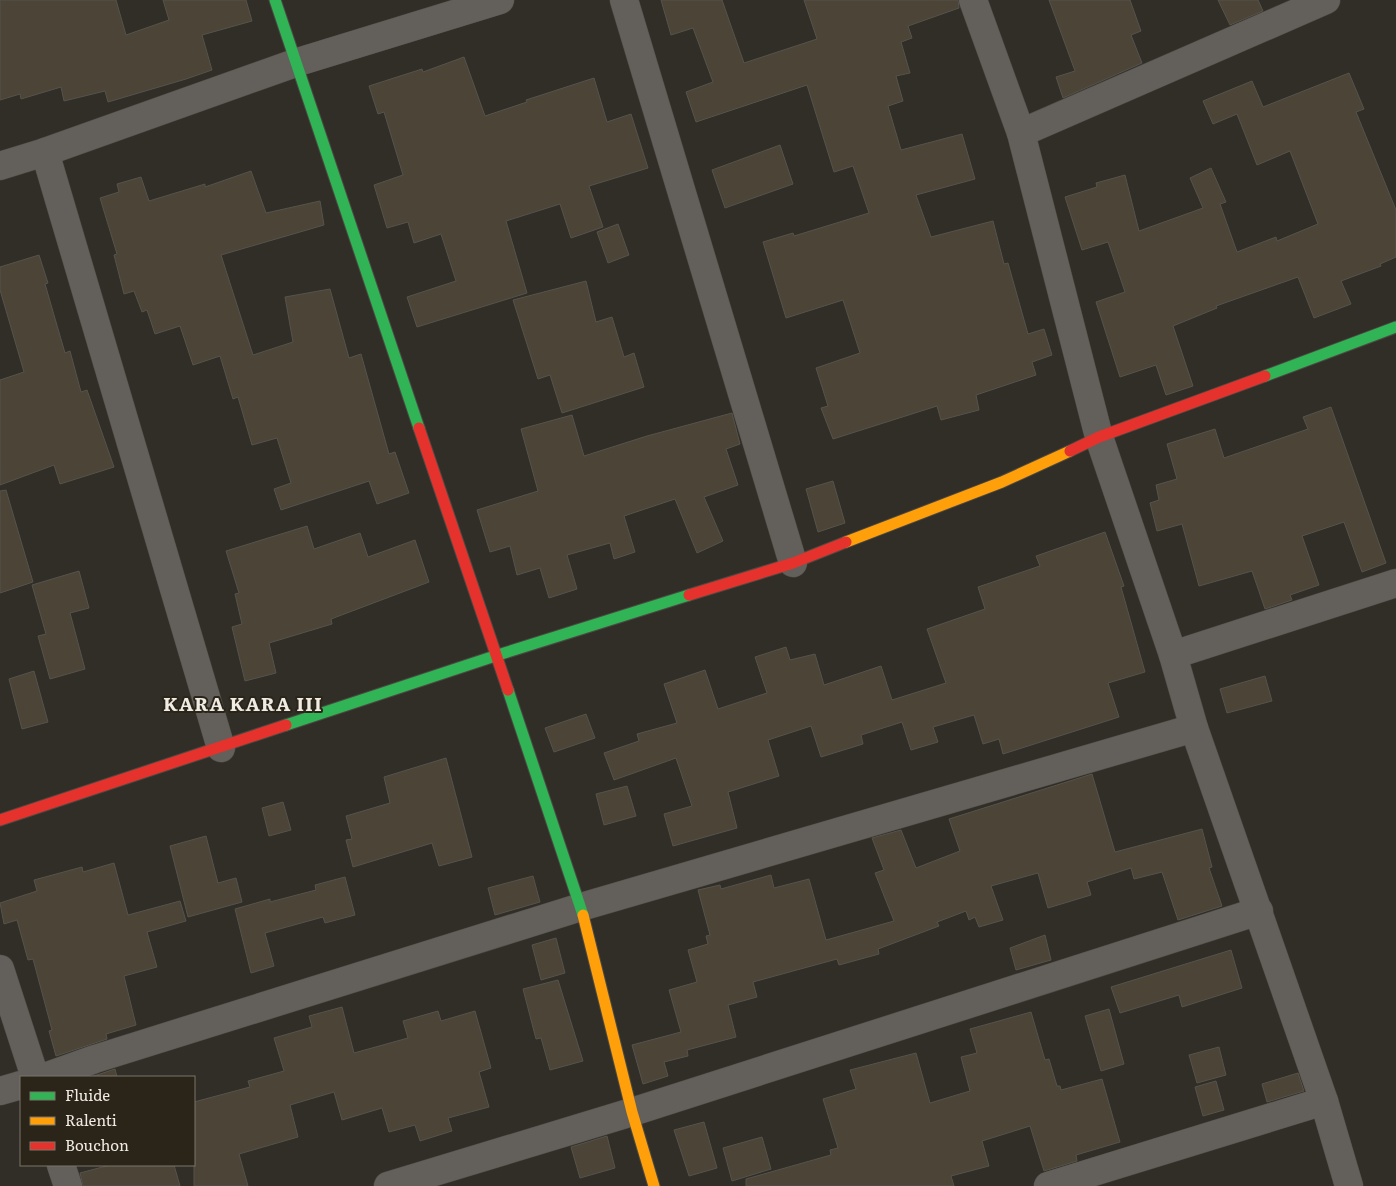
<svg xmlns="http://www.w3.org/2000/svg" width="1396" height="1186" font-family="Literata,serif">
	<rect width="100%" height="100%" fill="#312e27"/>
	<g fill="#4c4537" stroke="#55534d">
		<path d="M 0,0 L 116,0 L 126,35 L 169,20 L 163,0 L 246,0 L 252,21 L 202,35 L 212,70 L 186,79 L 108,102 L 105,91 L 64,101 L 61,87 L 21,99 L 20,94 L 0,100 Z"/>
		<path d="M 661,0 L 722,0 L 744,63 L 817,39 L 804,0 L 958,0 L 959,8 L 908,26 L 912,38 L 901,42 L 910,73 L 896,76 L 903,101 L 888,106 L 901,150 L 962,134 L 975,179 L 916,195 L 931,237 L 993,221 L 1004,264 L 1008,263 L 1028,334 L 1044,329 L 1052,355 L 1032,362 L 1036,375 L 976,395 L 979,410 L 941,420 L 937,406 L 833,439 L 821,408 L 828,406 L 816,368 L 860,353 L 843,300 L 786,318 L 763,242 L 793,233 L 794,236 L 869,213 L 853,166 L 834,172 L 807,85 L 696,122 L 686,92 L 713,82 L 693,28 L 671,35 Z"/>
		<path d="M 1049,0 L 1130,0 L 1141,31 L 1131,35 L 1142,63 L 1063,98 L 1056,77 L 1075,71 Z"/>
		<path d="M 1218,0 L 1258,0 L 1263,11 L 1230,25 Z"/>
		<path d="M 464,57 L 485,116 L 527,102 L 526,100 L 594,78 L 607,122 L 631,114 L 648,168 L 589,186 L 603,227 L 571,238 L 560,204 L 506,221 L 527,293 L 417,327 L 407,297 L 456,281 L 441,234 L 414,243 L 408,222 L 387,228 L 374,185 L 403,175 L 384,112 L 378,114 L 369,86 L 422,69 L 423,72 Z"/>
		<path d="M 1349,73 L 1364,109 L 1356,112 L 1396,210 L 1396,257 L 1380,264 L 1381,266 L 1341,281 L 1351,304 L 1314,318 L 1298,277 L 1216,306 L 1217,308 L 1173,326 L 1193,386 L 1166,395 L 1156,365 L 1120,377 L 1096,302 L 1125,292 L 1108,242 L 1082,250 L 1065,197 L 1097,187 L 1096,183 L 1125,175 L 1139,231 L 1203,208 L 1190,178 L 1211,168 L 1226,202 L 1220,204 L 1237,252 L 1276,237 L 1277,241 L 1318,224 L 1290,151 L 1257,165 L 1237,114 L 1213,124 L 1203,101 L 1252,81 L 1263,107 Z"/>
		<path d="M 780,145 L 793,184 L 725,208 L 712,170 Z"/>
		<path d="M 251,171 L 266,213 L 320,201 L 324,225 L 221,255 L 253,355 L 293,342 L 285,297 L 330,289 L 349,358 L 361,354 L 389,454 L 395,452 L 409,493 L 377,504 L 369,481 L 281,510 L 274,489 L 291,483 L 277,438 L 252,445 L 238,397 L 233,399 L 220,356 L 193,365 L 180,326 L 155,334 L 147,310 L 142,312 L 134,291 L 124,294 L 114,255 L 117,254 L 100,198 L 119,192 L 117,184 L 141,177 L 149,201 L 205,184 L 205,187 Z"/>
		<path d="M 618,224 L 629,255 L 608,263 L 597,232 Z"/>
		<path d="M 39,255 L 48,283 L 45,284 L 65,353 L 70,351 L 81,392 L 87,390 L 114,467 L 60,484 L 54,465 L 0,485 L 0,380 L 24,372 L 0,290 L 0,267 Z"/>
		<path d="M 586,281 L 596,322 L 612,317 L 624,357 L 634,353 L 644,387 L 562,413 L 550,375 L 538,379 L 513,300 Z"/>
		<path d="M 1331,407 L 1386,563 L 1362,572 L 1344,522 L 1302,536 L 1319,585 L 1290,595 L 1292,600 L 1265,609 L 1252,571 L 1199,586 L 1182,524 L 1157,531 L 1150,503 L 1159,500 L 1156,485 L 1177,479 L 1167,444 L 1215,429 L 1224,458 L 1308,429 L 1303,417 Z"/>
		<path d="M 732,413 L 740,444 L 726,449 L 738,485 L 704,497 L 723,541 L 697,553 L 675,499 L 624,516 L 635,552 L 614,559 L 610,543 L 567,555 L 577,589 L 549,598 L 540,568 L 517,575 L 510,546 L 490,552 L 477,510 L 538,491 L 521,429 L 572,415 L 584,456 L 647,436 Z"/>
		<path d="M 833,481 L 845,523 L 818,532 L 806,489 Z"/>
		<path d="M 6,490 L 33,582 L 0,593 L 0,491 Z"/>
		<path d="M 307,526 L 314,549 L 360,533 L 368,557 L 415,540 L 429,582 L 331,619 L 332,624 L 269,643 L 276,673 L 245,681 L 232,627 L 242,624 L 235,594 L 239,593 L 226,551 Z"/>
		<path d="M 1105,532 L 1124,586 L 1121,587 L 1145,672 L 1108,683 L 1119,717 L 1003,754 L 999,739 L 983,744 L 974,715 L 933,727 L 938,742 L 911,750 L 902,722 L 861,735 L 863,744 L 821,757 L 811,726 L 768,740 L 779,776 L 728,792 L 737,828 L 673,846 L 664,814 L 692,806 L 676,758 L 614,780 L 604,753 L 639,741 L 637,734 L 677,723 L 664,684 L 705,670 L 718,709 L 767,693 L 755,657 L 786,647 L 790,660 L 815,654 L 824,685 L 881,666 L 892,700 L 946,683 L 927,629 L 985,609 L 978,587 L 1040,566 L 1036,556 Z"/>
		<path d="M 79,571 L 89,608 L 70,613 L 85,669 L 50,679 L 38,636 L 46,634 L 32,585 Z"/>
		<path d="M 34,671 L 48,722 L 22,729 L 9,679 Z"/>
		<path d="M 1265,676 L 1272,701 L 1227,713 L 1220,689 Z"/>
		<path d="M 586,714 L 595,738 L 554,752 L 545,728 Z"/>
		<path d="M 446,758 L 472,857 L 439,866 L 432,843 L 353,867 L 346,840 L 352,839 L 346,816 L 390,803 L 384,777 Z"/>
		<path d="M 1092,774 L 1115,852 L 1202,829 L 1212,867 L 1209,868 L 1222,906 L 1178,920 L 1162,872 L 1134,879 L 1131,868 L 1087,882 L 1091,895 L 1048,908 L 1038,873 L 991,886 L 1003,920 L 979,927 L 975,917 L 969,920 L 966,911 L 937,922 L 939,926 L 878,949 L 879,954 L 839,965 L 837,959 L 753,982 L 757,997 L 728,1005 L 736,1037 L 687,1050 L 688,1056 L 664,1062 L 668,1076 L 643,1084 L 632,1045 L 681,1032 L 669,990 L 697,982 L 688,950 L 708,944 L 706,936 L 710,935 L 698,890 L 720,885 L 721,889 L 771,875 L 774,888 L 809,879 L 826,940 L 894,921 L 875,873 L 884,870 L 872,838 L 901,830 L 916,868 L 960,851 L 949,819 Z"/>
		<path d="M 627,786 L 636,816 L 604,825 L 596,794 Z"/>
		<path d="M 283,802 L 291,830 L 269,836 L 262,808 Z"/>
		<path d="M 206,836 L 218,883 L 236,878 L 242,902 L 188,917 L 170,846 Z"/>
		<path d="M 114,863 L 128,915 L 180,901 L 186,921 L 147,932 L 157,967 L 124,976 L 136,1025 L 106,1034 L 107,1039 L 56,1056 L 49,1031 L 52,1030 L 33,959 L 28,960 L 17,920 L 4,924 L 0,903 L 37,891 L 34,880 L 82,867 L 83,872 Z"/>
		<path d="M 533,876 L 540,902 L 495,915 L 488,888 Z"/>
		<path d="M 345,877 L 355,915 L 325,923 L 323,917 L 265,933 L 274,966 L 251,973 L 235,909 L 270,899 L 270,902 L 316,890 L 315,885 Z"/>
		<path d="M 1045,935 L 1051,960 L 1016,970 L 1010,948 Z"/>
		<path d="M 556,938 L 565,973 L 541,980 L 532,945 Z"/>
		<path d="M 1231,950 L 1242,988 L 1182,1007 L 1179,995 L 1120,1013 L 1111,987 Z"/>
		<path d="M 558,980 L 583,1061 L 550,1070 L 541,1038 L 536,1039 L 523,989 Z"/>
		<path d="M 342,1007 L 354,1053 L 408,1038 L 403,1021 L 438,1011 L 441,1021 L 475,1011 L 491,1068 L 479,1072 L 489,1107 L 448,1118 L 452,1131 L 420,1141 L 415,1125 L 389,1132 L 382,1108 L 342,1120 L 334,1092 L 290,1105 L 298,1137 L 239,1154 L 248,1186 L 194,1186 L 194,1102 L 250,1087 L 248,1081 L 284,1071 L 274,1038 L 312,1027 L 309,1016 Z"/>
		<path d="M 1109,1009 L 1124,1064 L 1101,1071 L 1085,1016 Z"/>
		<path d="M 1031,1012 L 1045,1060 L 1049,1059 L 1057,1086 L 1060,1086 L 1061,1090 L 1102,1079 L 1120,1142 L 1076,1155 L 1077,1161 L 1044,1171 L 1030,1126 L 982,1141 L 989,1166 L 951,1176 L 954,1186 L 746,1186 L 746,1179 L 831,1155 L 830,1150 L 838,1148 L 823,1099 L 856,1089 L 850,1070 L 916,1053 L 930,1103 L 970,1091 L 961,1057 L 977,1053 L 970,1029 Z"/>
		<path d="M 1219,1047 L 1226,1075 L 1197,1083 L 1189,1055 Z"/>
		<path d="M 115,1069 L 117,1077 L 90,1077 L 100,1074 Z"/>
		<path d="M 1298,1073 L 1304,1091 L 1267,1102 L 1262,1084 Z"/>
		<path d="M 1216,1081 L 1224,1110 L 1203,1116 L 1195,1087 Z"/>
		<path d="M 704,1122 L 717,1168 L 689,1176 L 674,1130 Z"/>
		<path d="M 607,1136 L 615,1168 L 580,1178 L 571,1147 Z"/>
		<path d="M 762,1137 L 771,1169 L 732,1181 L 723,1148 Z"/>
		<path d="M 110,1165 L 174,1165 L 180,1186 L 83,1186 L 80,1173 Z"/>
	</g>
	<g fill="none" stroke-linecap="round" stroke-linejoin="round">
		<defs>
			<g id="street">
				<path d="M 624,0 L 793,563"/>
				<path d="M 973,0 L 1021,133 L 1099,437 L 1173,655 L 1194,728 L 1324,1101 L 1349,1186"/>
				<path d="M 1021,133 L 1326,0"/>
				<path d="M 45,152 L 221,748"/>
				<path d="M 0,166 L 45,152 L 298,62 L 500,0"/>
				<path d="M 1173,655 L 1396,583"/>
				<path d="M 0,969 L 35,1077"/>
				<path d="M 45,1077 L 95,1059 L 581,907 L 1194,728"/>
				<path d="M 0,1091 L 21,1085"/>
				<path d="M 61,1165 L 68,1186"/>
				<path d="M 388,1186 L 632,1112 L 1259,911"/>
				<path d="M 1048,1186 L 1324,1101"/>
			</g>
			<g id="fast">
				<path d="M 275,0 L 419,428"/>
				<path d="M 1265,376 L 1396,327"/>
				<path d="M 508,690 L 583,915"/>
				<path d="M 286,725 L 498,655 L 689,595"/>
			</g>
			<g id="slow">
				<path d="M 846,542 L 1002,482 L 1070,451"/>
				<path d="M 583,915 L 632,1112 L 654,1186"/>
			</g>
			<g id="jam">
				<path d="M 419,428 L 508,690"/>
				<path d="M 1070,451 L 1099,437 L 1265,376"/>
				<path d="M 689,595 L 793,563 L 846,542"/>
				<path d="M 0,820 L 286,725"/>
			</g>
		</defs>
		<use href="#street" stroke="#4c4943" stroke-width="29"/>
		<use href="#fast" stroke="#4c4943" stroke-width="13"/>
		<use href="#slow" stroke="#4c4943" stroke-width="13"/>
		<use href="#jam" stroke="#4c4943" stroke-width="13"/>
		<use href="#street" stroke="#63605c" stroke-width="28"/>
		<use href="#fast" stroke="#30b455" stroke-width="11"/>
		<use href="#slow" stroke="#ff9f0a" stroke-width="11"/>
		<use href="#jam" stroke="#e5322d" stroke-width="11"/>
	</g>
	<g text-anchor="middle" stroke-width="4" stroke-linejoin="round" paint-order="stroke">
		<g font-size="19" font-weight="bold" letter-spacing="1" fill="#f0ebe4" stroke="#2b2519">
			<text x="243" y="711">KARA KARA III</text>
		</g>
	</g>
	<rect x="20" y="1076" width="175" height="90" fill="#2b2519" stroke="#7a746a"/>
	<rect x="30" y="1092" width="25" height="8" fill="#30b455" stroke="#7a746a"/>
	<text x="65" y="1101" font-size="15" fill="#f0ebe4">Fluide</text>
	<rect x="30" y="1117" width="25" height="8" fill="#ff9f0a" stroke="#7a746a"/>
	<text x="65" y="1126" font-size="15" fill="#f0ebe4">Ralenti</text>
	<rect x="30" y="1142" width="25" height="8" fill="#e5322d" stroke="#7a746a"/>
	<text x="65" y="1151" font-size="15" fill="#f0ebe4">Bouchon</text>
</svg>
